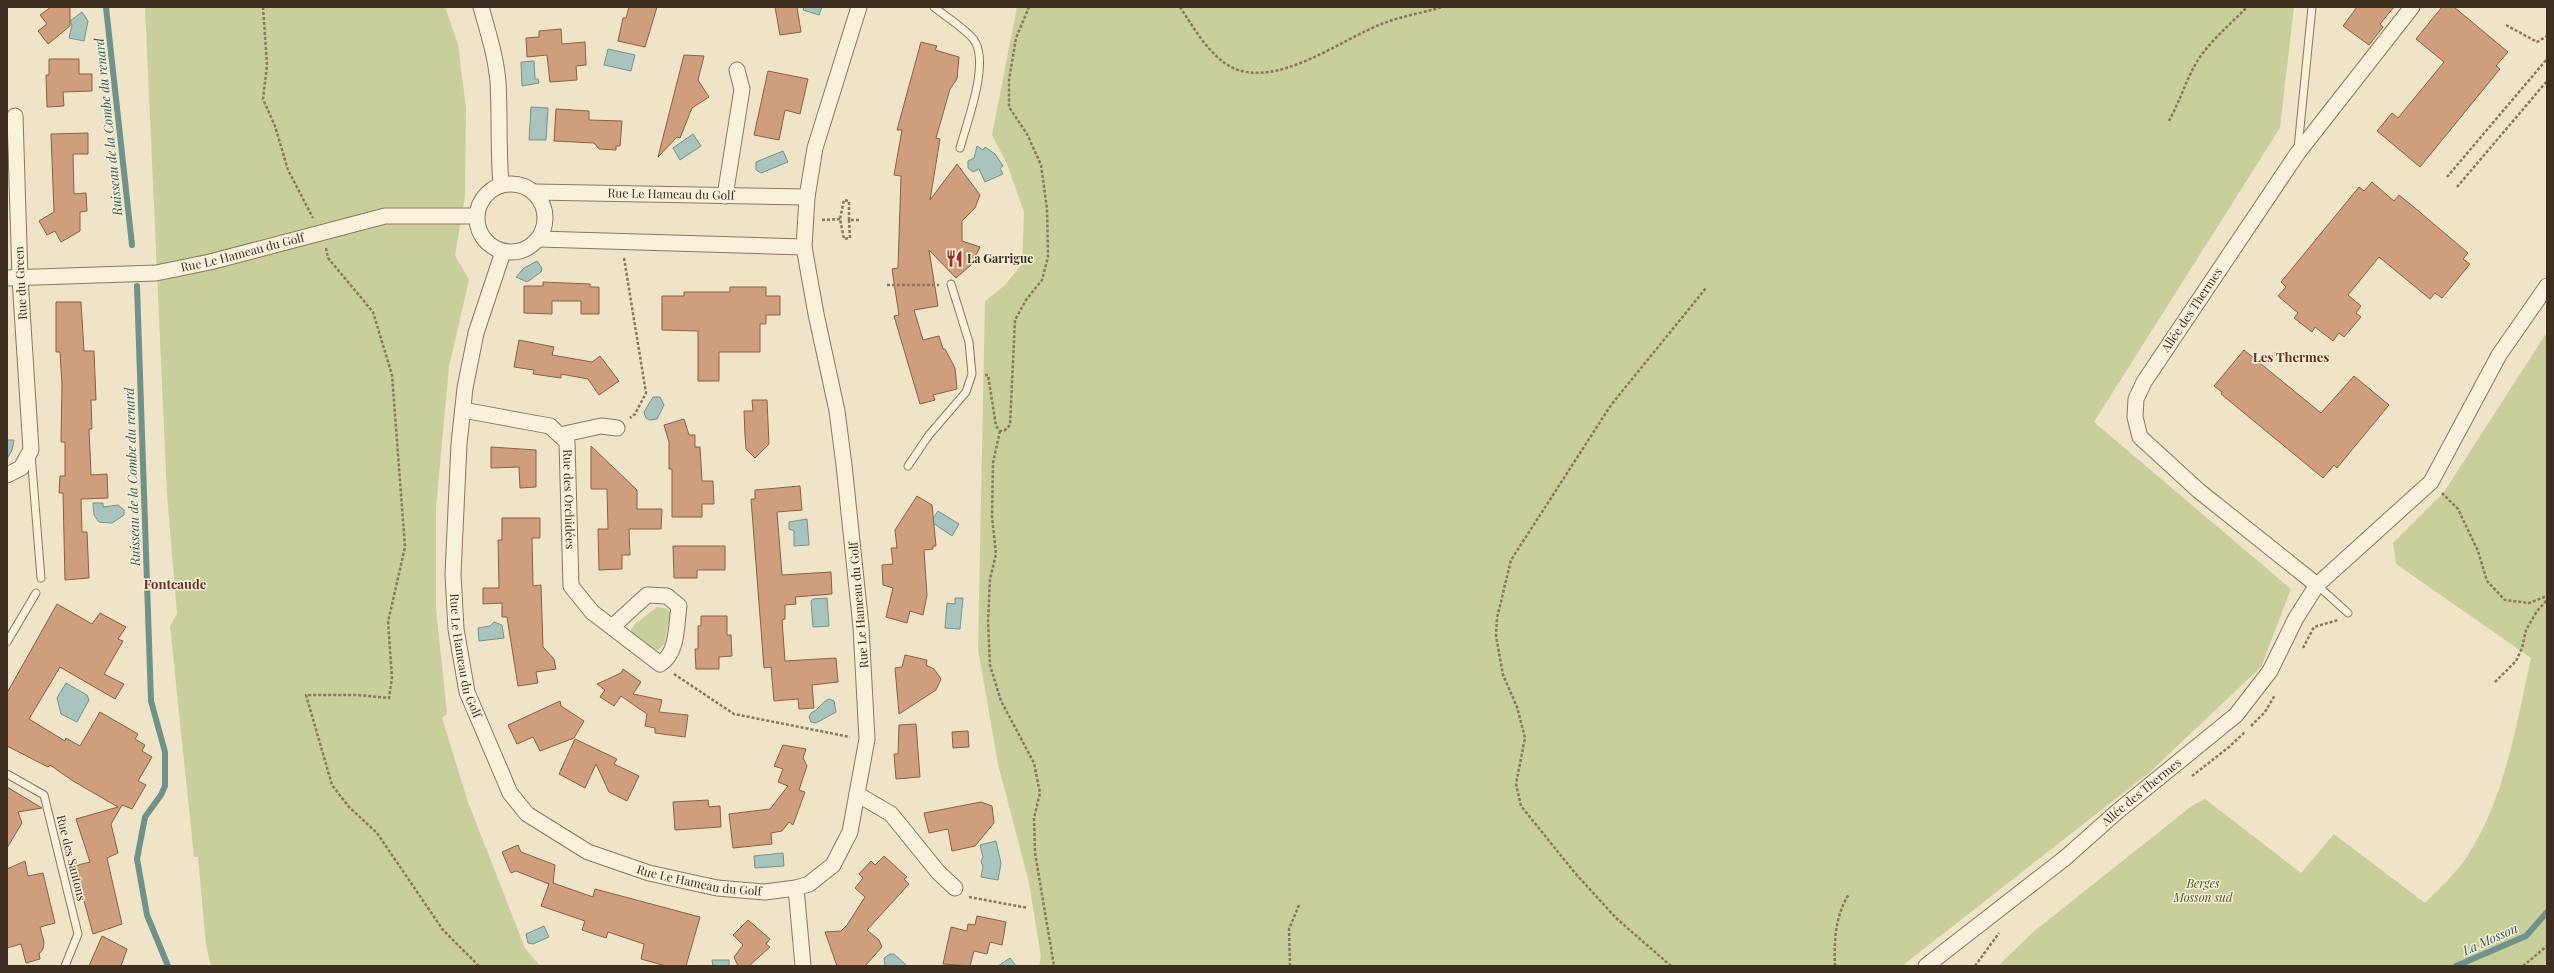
<svg xmlns="http://www.w3.org/2000/svg" width="2554" height="973" font-family="'Playfair Display',serif">
	<rect width="100%" height="100%" fill="#f0e4c8"/>
	<g fill="#c9cf9b">
		<path d="M 145,7 L 445,7 L 458,44 L 466,108 L 465,197 L 455,255 L 469,280 L 449,367 L 436,508 L 436,608 L 447,714 L 442,718 L 468,802 L 525,948 L 540,966 L 211,966 L 206,945 L 198,857 L 194,857 L 170,626 L 177,614 L 167,495 Z"/>
		<path d="M 1017,7 L 2294,7 L 2280,128 L 2094,422 L 2291,589 L 2261,667 L 2150,772 L 1902,966 L 1039,966 L 1041,957 L 1029,883 L 998,764 L 978,649 L 985,301 L 1004,286 L 1022,264 L 1024,212 L 1007,164 L 992,135 Z"/>
		<path d="M 2547,332 L 2547,966 L 1998,966 L 2033,932 L 2193,805 L 2205,799 L 2301,873 L 2334,834 L 2425,903 C 2438,890 2455,874 2466,858 C 2505,799 2516,726 2531,658 L 2396,564 L 2393,543 L 2444,492 Z"/>
		<path d="M 657,607 L 666,608 L 671,613 L 665,643 L 659,650 L 653,649 L 629,633 L 635,624 Z"/>
	</g>
	<g fill="#a9c4bc" stroke="#6f938a">
		<path d="M 804,7 L 822,7 L 819,15 L 803,10 Z"/>
		<path d="M 82,12 L 88,21 L 84,41 L 69,38 L 72,25 L 70,21 Z"/>
		<path d="M 608,49 L 635,55 L 631,71 L 604,65 Z"/>
		<path d="M 534,61 L 535,79 L 538,79 L 539,83 L 522,86 L 521,62 Z"/>
		<path d="M 531,107 L 548,108 L 546,140 L 529,140 Z"/>
		<path d="M 693,134 L 701,146 L 680,160 L 673,148 Z"/>
		<path d="M 977,146 L 983,150 L 985,147 L 995,154 L 1003,166 L 1000,168 L 1003,174 L 985,182 L 979,169 L 973,172 L 968,168 L 968,161 L 974,158 Z"/>
		<path d="M 783,151 L 788,162 L 761,173 L 756,170 L 756,162 Z"/>
		<path d="M 537,261 L 542,268 L 541,272 L 527,282 L 516,277 L 524,268 Z"/>
		<path d="M 653,397 L 660,397 L 664,405 L 657,419 L 650,420 L 646,418 L 644,412 Z"/>
		<path d="M 7,440 L 14,440 L 12,450 L 7,459 Z"/>
		<path d="M 93,503 L 103,503 L 103,507 L 118,505 L 124,510 L 124,515 L 112,523 L 99,522 L 94,515 Z"/>
		<path d="M 938,511 L 959,524 L 952,536 L 933,523 L 932,520 Z"/>
		<path d="M 807,519 L 809,545 L 794,546 L 794,531 L 789,529 L 789,522 Z"/>
		<path d="M 827,598 L 829,626 L 813,627 L 811,601 L 813,599 Z"/>
		<path d="M 955,598 L 963,598 L 960,629 L 945,628 L 947,603 L 955,604 Z"/>
		<path d="M 494,622 L 502,625 L 504,638 L 479,641 L 478,628 L 490,626 Z"/>
		<path d="M 66,683 L 87,695 L 89,700 L 77,722 L 61,714 L 57,698 Z"/>
		<path d="M 829,699 L 834,701 L 836,712 L 816,723 L 811,722 L 809,717 L 811,713 C 820,709 821,702 829,699 Z"/>
		<path d="M 996,841 L 1001,863 L 998,880 L 981,877 L 983,867 L 981,861 L 983,857 L 980,845 Z"/>
		<path d="M 783,853 L 784,866 L 755,868 L 754,856 Z"/>
		<path d="M 544,926 L 549,937 L 533,944 L 528,943 L 526,934 Z"/>
		<path d="M 890,954 L 894,954 L 907,966 L 885,966 L 884,958 Z"/>
		<path d="M 1010,958 L 1016,966 L 998,966 Z"/>
		<path d="M 712,960 L 729,960 L 729,966 L 713,966 Z"/>
	</g>
	<g fill="none" stroke-linecap="round" stroke-linejoin="round">
		<g stroke="#6f938a" stroke-width="6">
			<path d="M 106,7 L 132,245"/>
			<path d="M 137,286 L 151,701 L 165,752 L 165,786 L 161,795 L 145,817 L 137,859 L 147,915 L 168,966"/>
			<path d="M 2456,966 L 2526,936 L 2547,912"/>
		</g>
	</g>
	<g fill="#cf9f7d" stroke="#8d5f41">
		<path d="M 51,7 L 70,7 L 70,26 L 48,44 L 38,31 L 47,24 L 40,15 Z"/>
		<path d="M 629,7 L 657,7 L 645,47 L 618,41 L 623,18 L 626,18 Z"/>
		<path d="M 775,7 L 797,7 L 801,32 L 780,35 Z"/>
		<path d="M 2357,7 L 2394,7 L 2380,24 L 2383,27 L 2369,45 L 2343,26 Z"/>
		<path d="M 2442,7 L 2454,7 L 2508,52 L 2496,66 L 2500,69 L 2420,167 L 2377,131 L 2392,113 L 2398,118 L 2444,62 L 2416,39 Z"/>
		<path d="M 561,29 L 562,44 L 585,42 L 586,65 L 576,66 L 577,80 L 550,82 L 547,55 L 527,57 L 526,38 L 539,37 L 539,31 Z"/>
		<path d="M 921,42 L 937,46 L 935,50 L 959,57 L 957,79 L 950,89 L 936,138 L 940,139 L 930,200 L 957,164 L 980,195 L 975,208 L 962,221 L 962,241 L 980,247 L 971,265 L 956,278 L 929,250 L 938,306 L 914,310 L 923,340 L 939,336 L 943,349 L 945,349 L 955,368 L 957,389 L 933,395 L 935,400 L 920,404 L 894,316 L 899,315 L 892,269 L 898,268 L 901,176 L 894,175 L 902,130 L 897,130 Z"/>
		<path d="M 684,55 L 704,56 L 698,80 L 709,97 L 692,108 L 680,138 L 677,137 L 658,157 Z"/>
		<path d="M 49,59 L 79,59 L 79,74 L 92,74 L 92,91 L 63,92 L 64,106 L 47,107 L 46,75 L 49,75 Z"/>
		<path d="M 768,71 L 808,79 L 800,114 L 785,110 L 779,140 L 754,135 Z"/>
		<path d="M 556,109 L 589,111 L 589,120 L 622,121 L 620,146 L 616,146 L 616,150 L 599,149 L 594,143 L 554,141 Z"/>
		<path d="M 88,133 L 88,154 L 73,154 L 74,194 L 86,193 L 87,211 L 80,212 L 80,231 L 61,242 L 55,231 L 47,235 L 39,221 L 54,212 L 51,134 Z"/>
		<path d="M 2372,182 L 2394,201 L 2399,195 L 2415,208 L 2468,253 L 2463,259 L 2470,264 L 2442,298 L 2435,293 L 2430,299 L 2379,257 L 2348,295 L 2361,306 L 2356,313 L 2361,317 L 2344,337 L 2339,333 L 2333,341 L 2315,327 L 2312,332 L 2294,318 L 2298,313 L 2278,296 L 2286,287 L 2281,282 L 2359,187 L 2364,191 Z"/>
		<path d="M 543,282 L 590,284 L 590,287 L 599,287 L 599,314 L 581,314 L 581,301 L 552,301 L 552,314 L 524,313 L 524,286 L 543,286 Z"/>
		<path d="M 730,287 L 766,287 L 766,296 L 780,296 L 780,315 L 766,315 L 766,324 L 760,324 L 760,352 L 719,352 L 719,381 L 698,381 L 698,331 L 662,330 L 662,296 L 684,296 L 684,292 L 730,292 Z"/>
		<path d="M 56,302 L 81,302 L 84,351 L 94,351 L 96,400 L 91,400 L 92,429 L 89,429 L 91,475 L 107,474 L 108,498 L 81,499 L 82,532 L 87,532 L 89,578 L 65,580 L 63,493 L 59,493 L 60,476 L 65,476 L 65,442 L 61,442 L 62,385 L 60,352 L 56,352 Z"/>
		<path d="M 519,340 L 554,347 L 552,355 L 592,362 L 600,356 L 619,381 L 599,395 L 588,379 L 561,374 L 561,378 L 533,374 L 534,370 L 514,367 Z"/>
		<path d="M 2244,350 L 2321,413 L 2354,376 L 2389,405 L 2337,468 L 2334,465 L 2323,478 L 2221,394 L 2222,392 L 2214,386 Z"/>
		<path d="M 752,400 L 767,400 L 769,444 L 755,458 L 746,449 L 745,435 L 744,411 L 753,411 Z"/>
		<path d="M 684,419 L 689,435 L 695,435 L 695,447 L 700,447 L 702,481 L 713,481 L 714,504 L 702,504 L 702,517 L 672,517 L 672,469 L 669,469 L 669,442 L 664,425 Z"/>
		<path d="M 591,446 L 637,490 L 637,509 L 662,509 L 661,529 L 629,529 L 630,555 L 622,555 L 622,569 L 599,570 L 598,529 L 608,529 L 607,489 L 591,489 Z"/>
		<path d="M 491,447 L 536,450 L 536,487 L 520,488 L 519,467 L 491,468 Z"/>
		<path d="M 800,486 L 802,510 L 777,512 L 782,575 L 831,572 L 832,594 L 795,597 L 796,604 L 785,605 L 785,619 L 782,620 L 785,661 L 836,658 L 838,682 L 812,685 L 814,708 L 799,709 L 798,699 L 774,701 L 771,667 L 764,668 L 751,499 L 755,499 L 755,490 Z"/>
		<path d="M 917,496 L 932,505 L 936,546 L 933,546 L 933,549 L 924,550 L 927,595 L 923,615 L 910,611 L 907,623 L 886,617 L 893,588 L 883,585 L 882,565 L 893,564 L 891,548 L 897,548 L 895,530 Z"/>
		<path d="M 502,518 L 540,518 L 540,538 L 532,538 L 533,586 L 541,585 L 543,647 L 554,659 L 556,669 L 536,672 L 538,683 L 518,686 L 507,617 L 502,617 L 502,603 L 483,604 L 483,588 L 499,588 L 498,540 L 502,540 Z"/>
		<path d="M 673,546 L 725,546 L 725,570 L 697,570 L 697,578 L 674,578 Z"/>
		<path d="M 57,604 L 92,624 L 100,613 L 126,627 L 118,639 L 123,641 L 104,674 L 124,684 L 115,699 L 60,667 L 29,719 L 65,741 L 66,738 L 80,746 L 100,712 L 138,734 L 135,739 L 145,745 L 142,751 L 152,757 L 138,781 L 146,785 L 132,809 L 122,805 L 111,824 L 118,853 L 107,858 L 122,924 L 93,934 L 83,897 L 79,897 L 76,883 L 78,882 L 74,866 L 90,862 L 76,819 L 118,807 L 73,781 L 50,765 L 48,767 L 7,746 L 7,693 Z"/>
		<path d="M 701,616 L 727,616 L 727,635 L 731,635 L 732,656 L 719,657 L 719,669 L 696,669 L 695,649 L 698,649 L 698,626 L 701,626 Z"/>
		<path d="M 905,655 L 927,660 L 926,665 L 934,669 L 941,679 L 936,690 L 899,714 L 895,668 L 902,667 Z"/>
		<path d="M 623,669 L 641,682 L 633,694 L 662,700 L 659,712 L 688,715 L 685,737 L 655,733 L 655,728 L 645,726 L 647,714 L 621,696 L 614,706 L 600,697 L 605,690 L 597,684 L 621,673 Z"/>
		<path d="M 560,701 L 561,706 L 584,721 L 574,738 L 540,751 L 533,737 L 517,744 L 508,725 Z"/>
		<path d="M 916,724 L 920,777 L 896,779 L 894,754 L 898,754 L 899,725 Z"/>
		<path d="M 968,731 L 969,747 L 953,748 L 952,732 Z"/>
		<path d="M 575,739 L 617,759 L 614,764 L 639,776 L 627,801 L 609,792 L 596,764 L 585,788 L 559,774 Z"/>
		<path d="M 783,745 L 806,749 L 803,758 L 807,766 L 799,790 L 805,792 L 793,825 L 789,822 L 782,831 L 771,833 L 772,844 L 733,848 L 729,814 L 770,809 L 788,786 L 778,782 L 783,769 L 774,766 Z"/>
		<path d="M 7,787 L 42,808 L 18,812 L 22,823 L 7,848 Z"/>
		<path d="M 708,800 L 709,807 L 720,806 L 721,827 L 675,830 L 673,802 Z"/>
		<path d="M 981,802 L 992,806 L 994,823 L 975,846 L 952,851 L 948,829 L 929,833 L 924,813 Z"/>
		<path d="M 518,845 L 521,852 L 555,865 L 553,883 L 593,897 L 595,889 L 700,917 L 686,966 L 666,966 L 641,959 L 644,944 L 608,932 L 606,938 L 582,930 L 585,921 L 541,906 L 549,884 L 516,871 L 511,873 L 502,852 Z"/>
		<path d="M 884,856 L 907,877 L 904,879 L 909,884 L 867,930 L 879,940 L 882,947 L 865,966 L 837,966 L 825,932 L 841,931 L 847,925 L 865,897 L 855,888 L 863,878 L 859,874 L 871,861 L 875,865 Z"/>
		<path d="M 25,861 L 28,876 L 43,873 L 55,923 L 40,927 L 44,942 L 43,949 L 39,954 L 40,959 L 26,963 L 21,944 L 7,948 L 7,869 Z"/>
		<path d="M 977,916 L 1006,922 L 1002,945 L 990,942 L 987,954 L 974,951 L 970,966 L 943,964 L 951,927 L 967,931 L 968,924 L 975,925 Z"/>
		<path d="M 748,920 L 770,939 L 766,944 L 770,947 L 749,966 L 738,966 L 734,957 L 743,945 L 733,935 Z"/>
		<path d="M 102,936 L 127,949 L 121,966 L 89,966 Z"/>
	</g>
	<g fill="none" stroke-linecap="round" stroke-linejoin="round">
		<defs>
			<g id="lane">
				<path d="M 934,7 C 945,16 967,30 974,40 C 990,63 967,122 960,148"/>
				<path d="M 2298,148 L 2312,7"/>
				<path d="M 31,454 L 41,578"/>
				<path d="M 908,466 L 929,435 L 966,392 L 972,374 L 969,342 L 951,284"/>
				<path d="M 2317,585 L 2348,613"/>
				<path d="M 7,642 L 36,593"/>
				<path d="M 7,774 L 44,795 L 78,934 L 65,966"/>
			</g>
			<g id="street">
				<path d="M 481,7 C 488,32 496,57 498,82 C 500,116 498,150 501,184"/>
				<path d="M 2412,7 L 2297,154 L 2144,382 L 2136,399 L 2135,417 L 2140,437 L 2199,491 L 2317,585 L 2431,482 L 2499,355 L 2547,286"/>
				<circle cx="511" cy="218" r="34"/>
				<path id="s1" d="M 535,192 L 807,197"/>
				<path d="M 725,196 L 742,89 L 737,70"/>
				<path d="M 539,239 L 804,247"/>
				<path id="s2" d="M 503,252 L 476,333 L 465,388 L 459,444 L 453,574 L 456,629 L 467,692 L 510,793 L 527,814 L 588,852 L 649,873 L 717,888 L 765,892 L 796,888 L 809,884 L 833,865 L 850,832 L 867,739 L 861,627 L 844,465 L 837,411 L 816,314 L 804,247 L 807,197 L 815,148 L 859,7"/>
				<path id="s3" d="M 7,278 L 156,273 L 210,262 L 385,216 L 476,216"/>
				<path id="s4" d="M 463,410 L 550,426 L 567,442 L 571,586 L 592,612 L 660,664 C 678,653 676,627 679,606 L 667,596 L 647,595 L 612,627"/>
				<path d="M 560,435 L 601,426 L 617,428"/>
				<path d="M 7,475 L 21,468 L 31,450 L 20,278 L 15,116"/>
				<path d="M 857,794 L 891,814 L 938,872 L 955,888"/>
				<path d="M 796,888 L 803,966"/>
				<path id="s5" d="M 1926,966 L 2065,858 L 2118,811 L 2236,715 L 2270,671 L 2296,618 L 2317,585"/>
			</g>
		</defs>
		<use href="#lane" stroke="#8d765c" stroke-width="9"/>
		<use href="#street" stroke="#8d765c" stroke-width="17"/>
		<g stroke="#8d765c" stroke-width="2.5" stroke-dasharray="3 2" stroke-linecap="butt">
			<path d="M 263,7 L 267,65 L 263,99 L 275,126 L 288,170 L 313,218"/>
			<path d="M 1180,7 C 1194,28 1208,54 1231,67 C 1277,90 1341,39 1384,23 C 1402,16 1423,13 1442,7"/>
			<path d="M 2506,25 L 2537,42 L 2547,36"/>
			<path d="M 2169,121 C 2179,103 2185,83 2195,65 C 2208,42 2229,26 2247,7"/>
			<path d="M 2447,177 L 2547,59"/>
			<path d="M 2457,187 L 2547,81"/>
			<path d="M 822,220 L 840,219"/>
			<path d="M 849,220 L 849,201 L 844,200 L 840,219 L 844,239 L 850,238 L 849,220 L 861,220"/>
			<path d="M 326,248 L 328,258 L 373,312 L 392,375 L 405,547 L 388,622 L 392,678 L 389,698 L 357,695 L 306,695 L 332,785 L 349,807 L 377,833 L 443,930 L 479,966"/>
			<path d="M 624,258 L 646,393 L 635,414 L 630,418"/>
			<path d="M 887,285 L 939,285"/>
			<path d="M 985,375 L 988,375 L 996,426 L 1000,431 L 1005,430 L 1010,425 L 1015,320 L 1026,300 L 1042,280 L 1048,257 L 1047,209 L 1041,165 L 1027,134 L 1009,107 L 1009,80 L 1016,38 L 1029,7"/>
			<path d="M 1000,431 L 993,463 L 992,517 L 996,554 L 990,579 L 988,622 L 990,665 L 1001,701 L 1034,763 L 1040,793 L 1034,818 L 1035,853 L 1054,966"/>
			<path d="M 2442,493 L 2458,509 L 2478,551 L 2487,581 L 2505,600 L 2529,603 L 2547,596"/>
			<path d="M 2303,648 L 2314,627 L 2338,620"/>
			<path d="M 674,674 L 734,714 L 850,737"/>
			<path d="M 2495,682 L 2516,661 L 2522,648 L 2526,630 L 2537,611 L 2547,600"/>
			<path d="M 2251,726 L 2265,712 L 2275,695"/>
			<path d="M 2192,776 L 2229,747 L 2245,732"/>
			<path d="M 969,897 L 1028,908"/>
			<path d="M 1290,966 L 1289,929 L 1299,905"/>
			<path d="M 1671,966 L 1616,918 L 1575,873 L 1521,806 L 1516,784 L 1525,738 L 1517,707 L 1503,675 L 1496,636 L 1497,618 L 1511,560 L 1611,405 L 1706,288"/>
			<path d="M 1835,966 C 1834,941 1835,916 1849,894"/>
			<path d="M 1975,966 L 1999,933"/>
			<path d="M 2523,966 L 2547,946"/>
		</g>
		<use href="#lane" stroke="#faf1dc" stroke-width="7"/>
		<use href="#street" stroke="#faf1dc" stroke-width="15"/>
	</g>
	<defs>
		<symbol id="restaurant-bare" viewBox="-9 -9 18 18"><path d="M-5-6h1v4h1v-4h1v4h1v-4h1v5L-1.5 .5V6h-2V.5L-5-1ZM5-6V6H3V1.5H1.5Q1.5-4 5-6Z" fill="#9e2a2b" stroke="#f7eed8" stroke-width="2.5" paint-order="stroke"/></symbol>
	</defs>
	<g fill-rule="evenodd">
		<use href="#restaurant-bare" x="942" y="246" width="25" height="25"/>
	</g>
	<g text-anchor="middle" stroke-width="3" stroke-linejoin="round" paint-order="stroke">
		<g font-size="12" fill="#3d2e20" stroke="#f7eed8">
			<text dy="4" stroke="none"><textPath href="#s1" startOffset="136">Rue Le Hameau du Golf</textPath></text>
			<text dy="4" stroke="none"><textPath href="#s3" startOffset="238">Rue Le Hameau du Golf</textPath></text>
			<text transform="translate(21 283) rotate(-93)" y="4">Rue du Green</text>
			<text transform="translate(2192 310) rotate(-56)" y="4">Allée des Thermes</text>
			<text dy="4" stroke="none"><textPath href="#s4" startOffset="169">Rue des Orchidées</textPath></text>
			<text transform="translate(859 605) rotate(-95)" y="4">Rue Le Hameau du Golf</text>
			<text dy="4" stroke="none"><textPath href="#s2" startOffset="411">Rue Le Hameau du Golf</textPath></text>
			<text dy="4" stroke="none"><textPath href="#s5" startOffset="277">Allée des Thermes</textPath></text>
			<text transform="translate(71 858) rotate(76)" y="4">Rue des Santons</text>
			<text dy="4" stroke="none"><textPath href="#s2" startOffset="771">Rue Le Hameau du Golf</textPath></text>
		</g>
		<g font-size="12" font-weight="bold" fill="#3d2e20" stroke="#f7eed8" text-anchor="start">
			<text x="967" y="263">La Garrigue</text>
		</g>
		<g font-size="12" font-style="italic" fill="#4d5a26" stroke="#f7eed8">
			<text x="2203" y="888">Berges<tspan x="2203" dy="14">Mosson sud</tspan></text>
		</g>
		<g font-size="13" font-style="italic" fill="#2f5d5a" stroke="#f7eed8">
			<text transform="translate(108 127) rotate(-96)" y="5">Ruisseau de la Combe du renard</text>
			<text transform="translate(132 477) rotate(-92)" y="5">Ruisseau de la Combe du renard</text>
			<text transform="translate(2490 939) rotate(-24)" y="5">La Mosson</text>
		</g>
		<g font-size="13" font-weight="bold" fill="#6b2e1e" stroke="#f7eed8">
			<text x="2291" y="362">Les Thermes</text>
			<text x="175" y="589">Fontcaude</text>
		</g>
	</g>
	<rect width="2554" height="973" fill="none" stroke="#3d2e20" stroke-width="16"/>
</svg>
